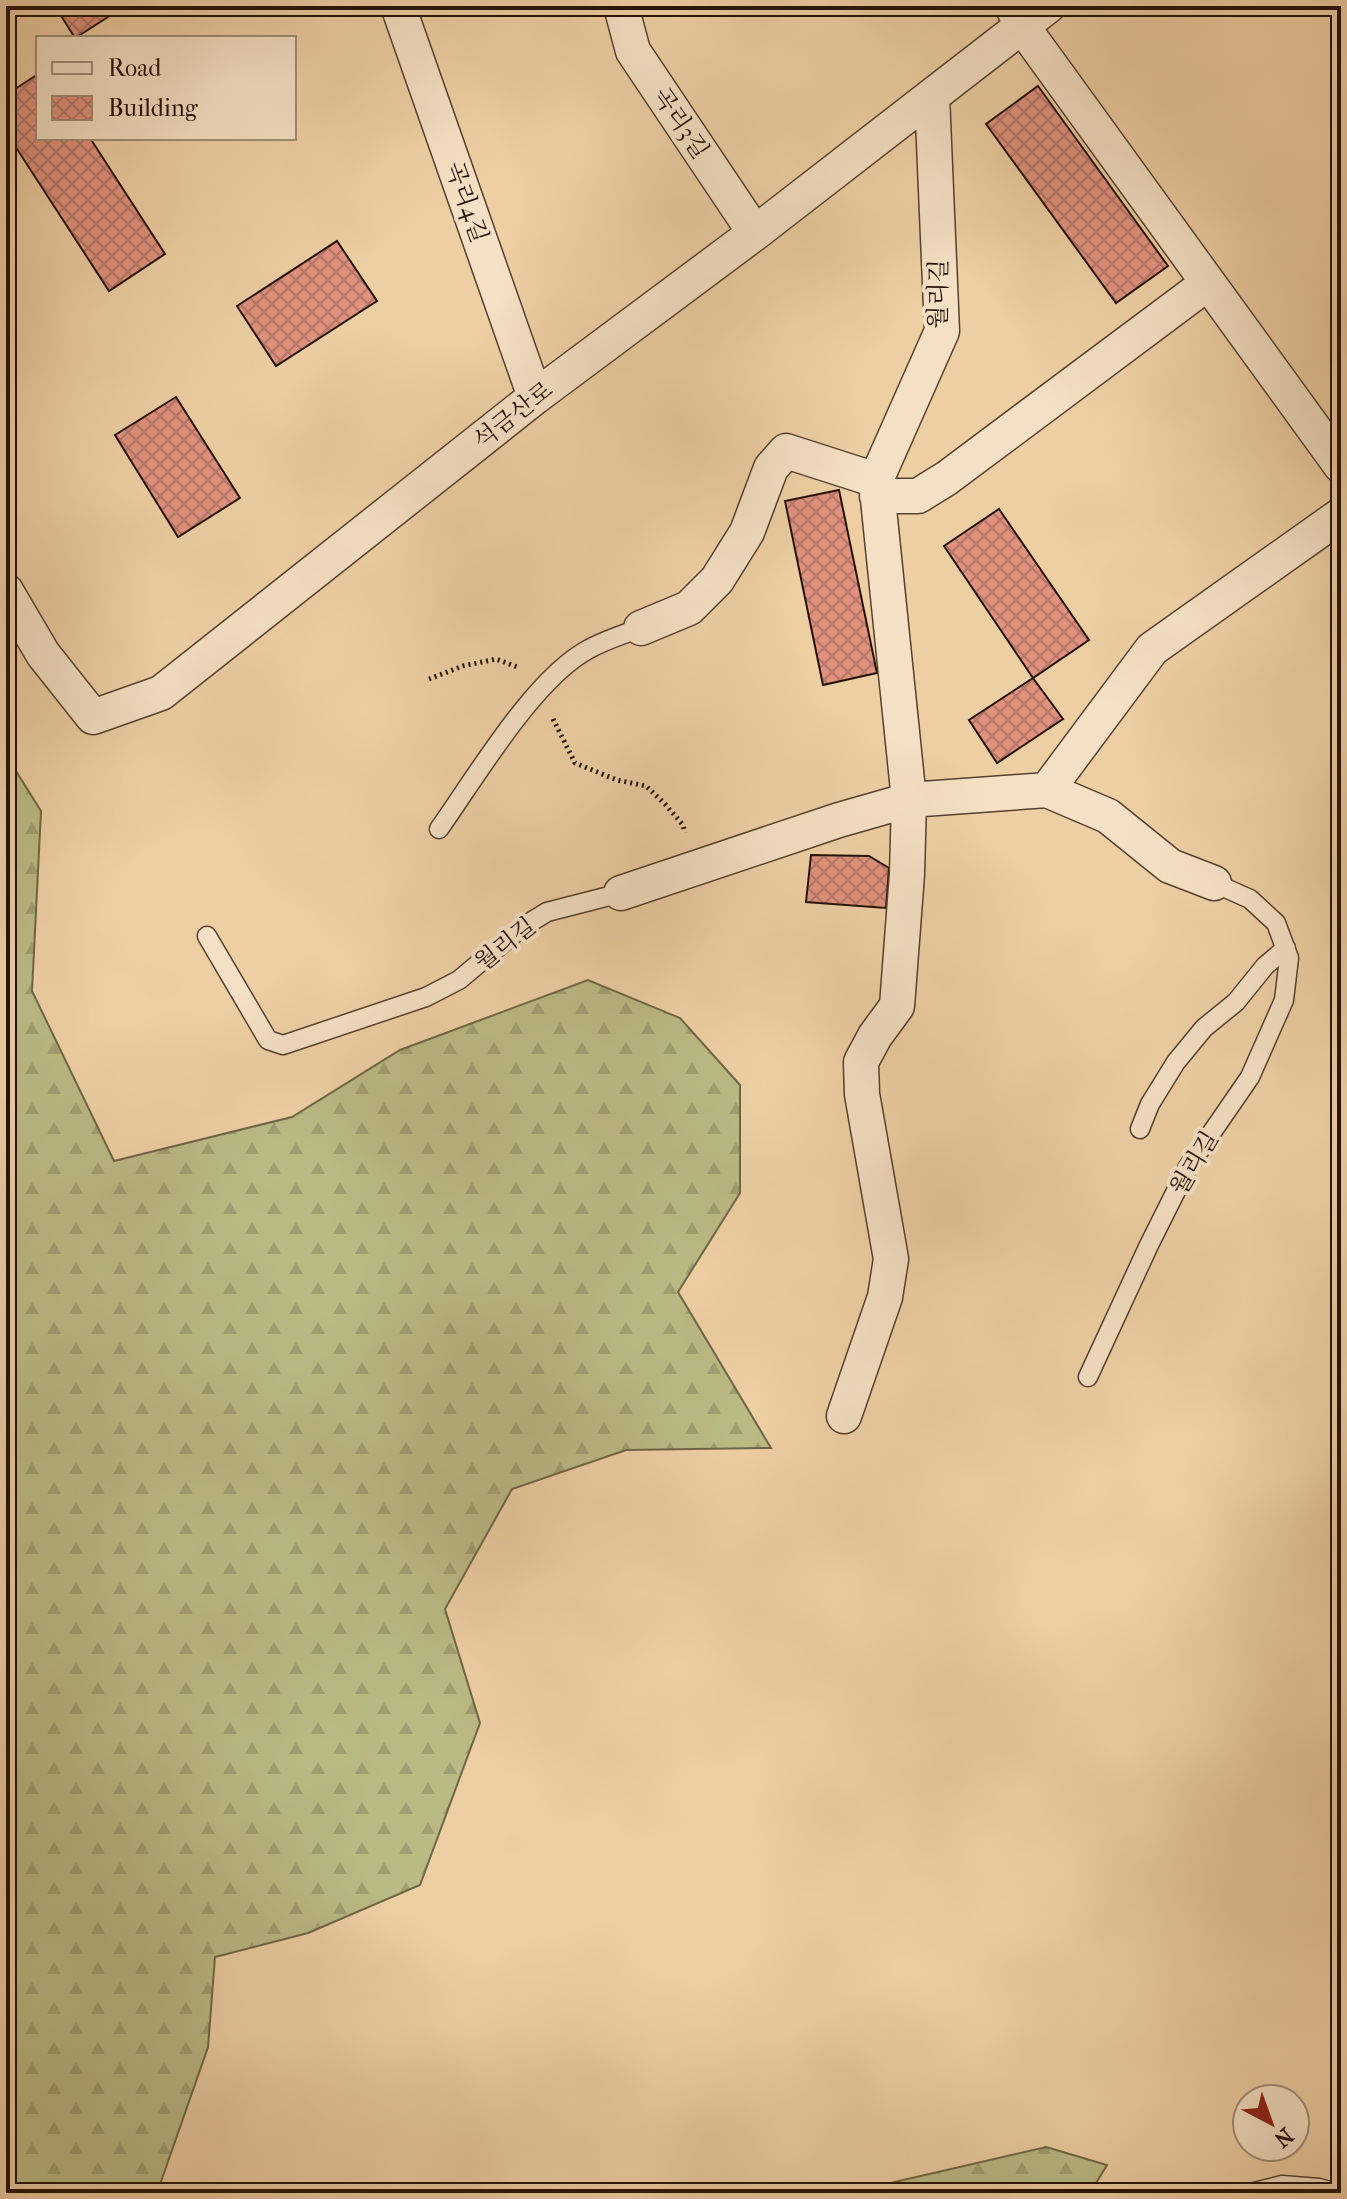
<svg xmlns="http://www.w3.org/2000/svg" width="1347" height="2199" viewBox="0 0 1347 2199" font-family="'IM FELL French Canon','Noto Serif KR',serif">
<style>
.forest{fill:url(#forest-firs);stroke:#6f6646;stroke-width:2}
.building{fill:url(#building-cross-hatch);stroke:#241106;stroke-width:2}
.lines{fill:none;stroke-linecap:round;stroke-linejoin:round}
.lane-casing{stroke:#56402e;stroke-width:21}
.street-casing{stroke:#56402e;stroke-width:37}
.path{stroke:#241106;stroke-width:5;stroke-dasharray:2 4;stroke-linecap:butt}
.lane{stroke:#f4e0c4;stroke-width:18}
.street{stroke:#f4e0c4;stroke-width:34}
.labels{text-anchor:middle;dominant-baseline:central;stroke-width:8;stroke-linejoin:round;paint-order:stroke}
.street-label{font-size:24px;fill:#241106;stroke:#f4e0c4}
</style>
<defs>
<pattern id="forest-firs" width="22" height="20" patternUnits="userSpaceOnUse" patternTransform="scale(2)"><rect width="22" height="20" fill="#baba85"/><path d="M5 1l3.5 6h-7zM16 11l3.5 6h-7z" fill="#a09f71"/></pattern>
<pattern id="building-cross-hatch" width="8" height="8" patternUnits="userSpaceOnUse" patternTransform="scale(2)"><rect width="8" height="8" fill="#e0927f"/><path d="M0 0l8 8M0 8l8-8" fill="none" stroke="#b57666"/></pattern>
</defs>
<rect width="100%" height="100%" fill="#eecfa4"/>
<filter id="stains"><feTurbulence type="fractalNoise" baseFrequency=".0025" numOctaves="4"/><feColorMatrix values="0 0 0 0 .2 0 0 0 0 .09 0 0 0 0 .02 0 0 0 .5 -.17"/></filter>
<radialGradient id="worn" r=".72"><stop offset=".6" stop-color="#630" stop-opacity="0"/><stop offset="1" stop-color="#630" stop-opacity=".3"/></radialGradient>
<path class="forest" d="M6 755 41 811 32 991 114 1161 292 1117 400 1050 588 980 680 1018 740 1085V1193L678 1292 771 1448 626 1450 512 1489 445 1609 480 1723 420 1885 308 1933 215 1957 208 2047 157 2193H6Z
M1046 2147 1107 2165 1090 2193H847Z"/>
<path class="building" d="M55 6H125L75 38Z
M38 74V138H90L165 254 109 291 6 132V95Z
M1038 86 1168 266 1116 303 986 124Z
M337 241 377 301 276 366 237 306Z
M176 397 240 498 178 537 115 435Z
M839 490 877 673 823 685 785 501Z
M999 509 1089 640 1033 678 944 546Z
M1033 678 1063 719 997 763 969 720Z
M811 855 869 856 889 868 886 908 806 902Z"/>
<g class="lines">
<defs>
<path id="lane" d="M439 829C476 777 534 678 589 649 605 640 624 634 641 628
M207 936 268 1040 283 1045 426 997 459 980 521 928 547 912 621 893
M1140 1129 1150 1104 1176 1062 1204 1028 1236 1002 1265 966 1286 948
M1088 1377 1149 1245 1188 1167 1250 1077 1284 1000 1289 958 1276 923 1250 899 1214 883
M1251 2193 1282 2185 1319 2188 1336 2193"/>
<path id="street" d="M398 6 535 397
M621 6 633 51 755 233
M1012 6 1022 26 1341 466
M877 496H918L947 478 1208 283
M6 591 43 654 93 717 161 693 535 397 755 233 1048 6
M641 628 689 608 717 580 747 532 771 468 786 451 876 480
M1047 790 1152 649 1341 515
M621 893 839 820 909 800 1047 790 1108 816 1170 866 1214 883
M844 1416 885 1297 891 1259 862 1094 861 1062 875 1036 897 1006 907 874 909 800 876 480 942 331 932 96"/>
</defs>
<use href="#lane" class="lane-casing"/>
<use href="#street" class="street-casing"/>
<path class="path" d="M429 679 463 666 496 659 520 668
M553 719 575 763 617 780 646 786 665 804 683 825 685 833"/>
<use href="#lane" class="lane"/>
<use href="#street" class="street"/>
</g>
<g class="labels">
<g class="street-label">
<text transform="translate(681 123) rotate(56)">곡리3길</text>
<text transform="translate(467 202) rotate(71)">곡리4길</text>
<text transform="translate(938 294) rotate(-89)">월리길</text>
<text transform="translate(513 415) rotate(-38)">석금산로</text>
<text transform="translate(505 944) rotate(-38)">월리길</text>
<text transform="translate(1194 1163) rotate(-59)">월리길</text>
</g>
</g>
<rect width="1347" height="2199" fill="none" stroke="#eecfa4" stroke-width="32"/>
<rect x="8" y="8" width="1331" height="2183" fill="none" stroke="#241106" stroke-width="4"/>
<rect x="16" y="16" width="1315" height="2167" fill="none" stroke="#241106" stroke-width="2"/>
<rect x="36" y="36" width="260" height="104" fill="#f4e0c4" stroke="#a18d78" stroke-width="2"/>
<rect x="52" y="62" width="40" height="12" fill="#f4e0c4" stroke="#a18d78" stroke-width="2"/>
<text x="108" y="76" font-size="24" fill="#241106">Road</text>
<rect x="52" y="96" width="40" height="24" fill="url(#building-cross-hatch)" stroke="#a18d78" stroke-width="2"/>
<text x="108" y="116" font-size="24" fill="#241106">Building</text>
<g transform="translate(1271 2123) rotate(139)"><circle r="38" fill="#f4e0c4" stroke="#a18d78" stroke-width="2"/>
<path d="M0-6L14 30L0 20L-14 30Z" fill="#8f2418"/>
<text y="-12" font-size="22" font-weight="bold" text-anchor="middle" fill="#241106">N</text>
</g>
<rect width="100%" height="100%" filter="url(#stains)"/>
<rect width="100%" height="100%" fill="url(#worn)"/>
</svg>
